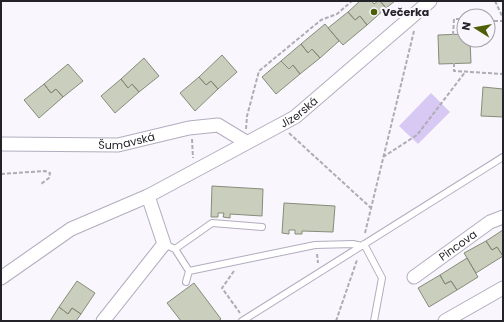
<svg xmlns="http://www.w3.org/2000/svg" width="504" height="322" viewBox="0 0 504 322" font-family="Poppins,sans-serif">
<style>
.green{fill:#d8c8f4}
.building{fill:#c9cfbc;stroke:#868c79}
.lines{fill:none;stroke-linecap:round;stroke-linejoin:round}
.lane-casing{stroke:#b3adbf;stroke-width:8}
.street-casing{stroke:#b3adbf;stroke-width:15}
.path{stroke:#afacb4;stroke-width:2;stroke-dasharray:4 2;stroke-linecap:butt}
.lane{stroke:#fff;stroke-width:6}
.street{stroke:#fff;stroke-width:13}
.poi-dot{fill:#4d5f05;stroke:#f9f6fe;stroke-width:1.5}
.labels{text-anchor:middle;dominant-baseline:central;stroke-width:4;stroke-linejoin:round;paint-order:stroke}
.poi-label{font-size:11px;font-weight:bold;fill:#25232a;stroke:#f9f6fe;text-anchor:start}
.street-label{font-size:11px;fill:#25232a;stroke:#f9f6fe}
</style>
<rect width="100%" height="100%" fill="#f9f6fe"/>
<path class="green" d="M431 93 450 112 418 144 399 126Z"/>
<path class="building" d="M360 1H372L374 4 378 1H380L386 8 367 25 360 16 355 20 348 12Z
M380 1H395L386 8Z
M348 12 355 20 360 16 367 25 343 45 328 28Z
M325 24 339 41 320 58 312 49 308 53 301 44Z
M464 34V40H470L471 63 439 64 438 35Z
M301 44 308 53 312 49 320 58 300 74 293 65 289 69 281 61Z
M222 55 237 72 218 89 211 81 206 85 199 77Z
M144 58 159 76 139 92 132 84 128 88 121 79Z
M281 61 289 69 293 65 300 74 276 94 262 77Z
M68 64 83 81 63 97 56 89 51 93 44 84Z
M199 77 206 85 211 81 218 89 195 111 180 93Z
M121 79 128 88 132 84 139 92 115 113 101 96Z
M44 84 51 93 56 89 63 97 39 118 24 100Z
M483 87 503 89V117L481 116Z
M212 186 263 189 262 216 230 214V218L223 217 224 213H218V217H211Z
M284 203 335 206 333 232 302 231V234H295V230H289V234L282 233Z
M503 230V256L497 247 492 250 486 241Z
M486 241 492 250 497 247 503 256 476 273 464 253Z
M467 258 478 277 457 290 451 281 445 284 440 275Z
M440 275 445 284 451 281 457 290 429 307 418 288Z
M77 281 95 293 81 314 72 308 68 314 59 307Z
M194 283 221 319 218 321H181L167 303Z
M59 307 68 314 72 308 81 314 76 321H50Z"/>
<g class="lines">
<defs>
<path id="lane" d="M164 244 175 249 189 271 186 282
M364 244 382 278 374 321
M175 249 212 223 262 227
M189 271 315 245 353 244 362 246
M242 321 503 157"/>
<g id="street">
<path id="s1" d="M1 144 118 145 189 128 218 125 246 142"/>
<path id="s2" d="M414 277 490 222 503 217"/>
<path id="s3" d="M1 278 71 229 148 196 295 117 430 1"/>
<path d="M103 321 164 244 148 196"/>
<path d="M445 321 503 288"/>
</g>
</defs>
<use href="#lane" class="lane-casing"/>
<use href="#street" class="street-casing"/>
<path class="path" d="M495 1 503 18
M488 21H503
M453 35 454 19H464
M454 63V71L503 74
M246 129 247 116 259 71 321 20 337 14 352 1
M289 133 371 208
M192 139 193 158
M383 157 417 135 466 71
M1 174 45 171 50 173 49 178 41 184
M365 233 414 31
M317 254 318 263
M234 271 222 288 240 313
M336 321 357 260"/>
<use href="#lane" class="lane"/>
<use href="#street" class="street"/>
</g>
<circle class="poi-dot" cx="374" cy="12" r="4"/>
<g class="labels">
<g class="poi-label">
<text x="382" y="12">Večerka</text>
</g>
<g class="street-label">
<text stroke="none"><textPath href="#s3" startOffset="342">Jizerská</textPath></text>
<text stroke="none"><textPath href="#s1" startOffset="126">Šumavská</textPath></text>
<text stroke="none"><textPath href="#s2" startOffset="54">Pincova</textPath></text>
</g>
</g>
<rect width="504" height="322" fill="none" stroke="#25232a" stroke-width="4"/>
<g transform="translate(476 28) rotate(281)"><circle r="19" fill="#f9f6fe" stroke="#a4a2a9"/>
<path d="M0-3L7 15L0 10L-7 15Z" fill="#4d5f05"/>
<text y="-6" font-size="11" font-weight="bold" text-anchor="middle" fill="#25232a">N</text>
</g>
</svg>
